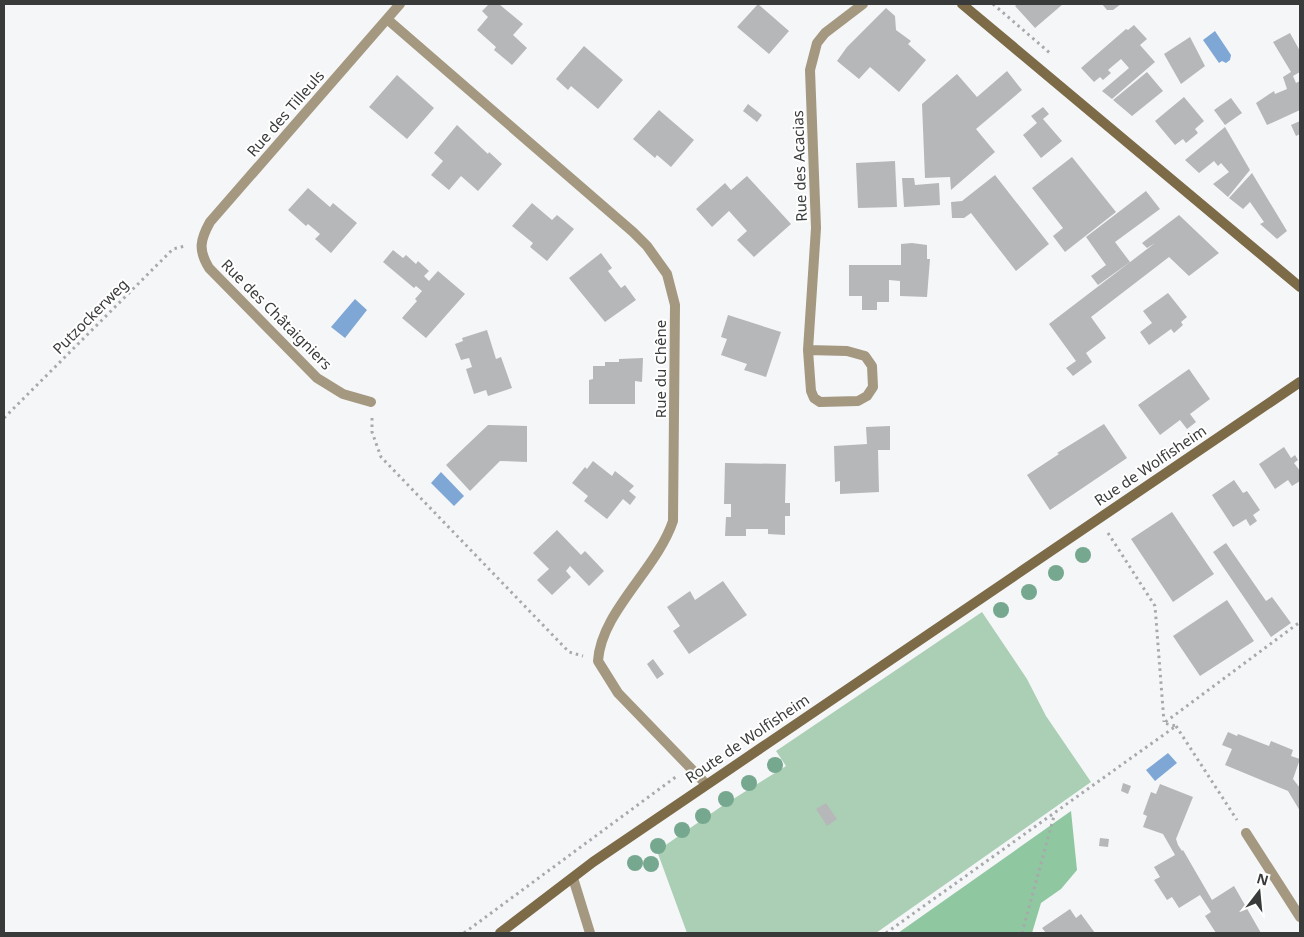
<svg xmlns="http://www.w3.org/2000/svg" width="1304" height="937" viewBox="0 0 1304 937" font-family="'Noto Sans',sans-serif">
<style>
.green{fill:#abcfb5}
.forest{fill:#8fc7a0}
.water{fill:#7fa7d5}
.building{fill:#b6b7b9}
.lines{fill:none;stroke-linecap:round;stroke-linejoin:round}
.path{stroke:#a8a9ab;stroke-width:3;stroke-dasharray:2.5 4;stroke-linecap:butt}
.street{stroke:#a49881;stroke-width:10}
.secondary{stroke:#7d6b48;stroke-width:10}
.tree{fill:#75a88f}
.labels{text-anchor:middle;dominant-baseline:central;stroke-width:4;stroke-linejoin:round;paint-order:stroke}
.street-label{font-size:15px;fill:#393a3a;stroke:#fff}
</style>
<rect width="100%" height="100%" fill="#f5f6f8"/>
<path class="green" d="M982 612 1027 679 1046 716 1091 782 876 933H687L657 851 722 806 786 766 776 751Z"/>
<path class="forest" d="M1071 811 1077 870 1061 889 1041 903 1032 933H898Z"/>
<path class="water" d="M1215 31 1231 55 1230 60 1226 63 1222 61 1219 63 1203 40Z
M355 299 367 310 345 338 331 327Z
M441 472 464 496 454 506 431 483Z
M1168 753 1177 763 1155 781 1146 770Z"/>
<path class="building" d="M489 4H499L523 24 513 35 527 48 512 65 494 50 496 47 477 30 488 17 482 11Z
M758 4 789 31 769 54 737 27Z
M1018 4H1063L1035 28 1015 6Z
M1102 4H1121L1113 10H1107Z
M886 8 895 16 896 30 911 41 908 44 926 60 899 92 870 67 859 79 837 61 847 47Z
M1134 25 1147 39 1140 45 1155 62 1112 99 1102 91 1129 68 1121 59 1108 70 1111 73 1103 80 1100 77 1094 82 1081 68 1126 29 1128 30Z
M1290 33 1300 51V72L1293 76 1296 83 1300 81V110L1267 125 1256 103 1274 91 1275 94 1287 89 1283 77 1291 72 1273 42Z
M1190 37 1205 66 1181 84 1164 54Z
M584 46 623 80 598 109 571 86 568 90 556 79Z
M1007 71 1022 90 976 129 995 152 951 190 950 177 925 178 922 104 957 74 977 97Z
M1147 72 1163 91 1132 116 1113 100Z
M397 75 434 108 407 139 369 107Z
M1184 97 1204 121 1195 129 1198 133 1186 143 1183 139 1175 145 1155 121Z
M1231 98 1242 113 1225 125 1214 110Z
M748 104 762 115 757 122 743 111Z
M1043 107 1049 114 1043 119 1062 141 1041 158 1023 135 1037 123 1031 116Z
M659 110 694 140 671 167 657 155 655 158 633 139Z
M1300 121V134L1296 136 1291 125Z
M457 125 488 154 489 152 502 164 478 191 461 176 449 190 431 175 443 161 434 153Z
M1225 127 1250 170 1228 197 1213 184 1229 172 1221 163 1218 166 1214 161 1199 173 1185 160Z
M1072 157 1116 212 1065 252 1053 236 1063 228 1032 188Z
M895 161 897 207 858 208 856 163Z
M1252 173 1287 231 1277 239 1260 224 1264 222 1250 202 1243 209 1229 198Z
M995 175 1049 244 1016 271 971 213 964 218H952L951 202 962 201Z
M747 176 791 224 754 257 737 240 747 231 729 211 712 227 696 209 725 183 731 190Z
M902 178H914L915 185 939 183 940 205 904 207Z
M308 188 330 207 333 203 357 223 331 253 315 239 320 234 308 224 306 226 288 210Z
M1146 191 1160 209 1115 242 1130 262 1098 285 1091 276 1106 265 1086 237Z
M532 203 552 220 557 215 574 229 547 261 530 247 533 243 512 226Z
M1179 215 1219 253 1189 276 1169 257 1091 317 1106 338 1086 353 1092 362 1073 376 1066 368 1076 361 1049 324 1155 243 1147 248 1142 243Z
M912 243 927 245V259H930L927 297 900 296V281L889 280V302H877V310H862V296H849V265H901V244Z
M393 250 403 258 406 255 416 264 418 261 429 271 424 276 429 281 438 271 465 294 426 338 402 318 417 301 415 299 422 291 416 286 414 288 383 262Z
M601 253 612 268 608 271 621 288 625 285 636 300 605 322 569 278Z
M1168 293 1187 317 1181 322 1183 325 1174 333 1171 329 1149 345 1140 332 1152 323 1143 311Z
M728 315 781 332 766 377 744 370 747 364 721 355 727 339 721 337Z
M487 330 496 359 501 357 512 388 488 396 486 390 474 394 466 369 472 367 469 358 461 360 455 344 463 341 462 338Z
M643 358 642 382 635 381V404H589V380L593 379V366H605V362H619V359Z
M1189 369 1210 399 1190 414 1196 422 1191 426 1187 429 1180 420 1160 435 1138 405Z
M1104 424 1127 458 1050 510 1027 475 1059 454 1057 453Z
M488 425 527 426V462L500 461 470 491 446 465Z
M890 426V450H878L879 492 840 494V481L835 482 834 446 867 444 866 427Z
M1284 447 1291 458 1295 455 1298 460 1294 463 1300 471V481L1292 486 1288 480 1275 489 1259 464Z
M593 461 612 476 615 471 634 486 629 491 636 497 630 505 623 499 607 519 584 501 588 496 572 483 585 467 587 469Z
M725 463 786 464 785 503H790V516H785V535L768 534V529H746V536H725L726 517H731V504H724Z
M1234 480 1243 493 1247 491 1260 510 1253 515 1257 521 1250 526 1246 519 1233 527 1212 495Z
M1172 512 1214 574 1173 602 1131 539Z
M557 530 581 555 585 551 604 571 589 586 570 566 566 571 571 577 552 595 537 580 549 569 533 553Z
M1226 543 1266 601 1272 597 1291 623 1271 637 1213 552Z
M723 581 747 615 689 654 673 631 680 626 667 607 690 591 695 600Z
M1227 600 1254 641 1200 676 1173 636Z
M653 659 664 674 657 679 647 664Z
M1228 732 1237 736 1238 734 1269 746 1271 741 1293 750 1291 756 1300 759 1293 779 1300 788V811L1288 791 1225 765 1232 749 1222 745Z
M1123 783 1131 786 1128 794 1121 791Z
M1160 784 1193 797 1176 839 1178 845 1182 851 1183 850 1212 900 1234 886 1261 933H1216L1205 916 1211 912 1200 895 1179 908 1172 897 1167 900 1154 880 1160 877 1154 867 1175 855 1163 834 1143 827 1147 816 1143 814 1151 792 1156 794Z
M826 803 837 819 827 826 816 809Z
M1100 838 1109 839 1108 847 1099 846Z
M1070 909 1076 918 1081 914 1095 933H1046L1042 928Z"/>
<g class="lines">
<path class="path" d="M993 4 1051 54
M4 418 173 249 185 246
M372 418V432L381 457 569 652 583 656
M1108 533 1155 606 1164 722
M1176 726 1237 820
M464 933 677 776
M886 933 1176 726 1164 723 1300 622
M1022 933 1054 816"/>
<path class="street" d="M387 19 633 232 647 246 667 274 675 305 673 521C657 569 601 612 598 661L618 693 706 784
M808 350 847 351 865 356 872 366 873 387 867 396 858 401 820 402 814 398 811 391 808 350 816 228 810 70 817 43 825 33 863 4
M371 402 343 394 317 378 209 268C198 250 200 240 210 222L400 4
M1246 833 1300 917
M573 878 590 933"/>
<path class="secondary" d="M962 4 1300 287
M500 933 593 862 1300 382"/>
</g>
<g class="tree">
<circle cx="1083" cy="555" r="8"/>
<circle cx="1056" cy="573" r="8"/>
<circle cx="1029" cy="592" r="8"/>
<circle cx="1001" cy="610" r="8"/>
<circle cx="775" cy="765" r="8"/>
<circle cx="749" cy="783" r="8"/>
<circle cx="726" cy="799" r="8"/>
<circle cx="703" cy="816" r="8"/>
<circle cx="682" cy="830" r="8"/>
<circle cx="658" cy="846" r="8"/>
<circle cx="635" cy="863" r="8"/>
<circle cx="651" cy="864" r="8"/>
</g>
<g class="labels">
<g class="street-label">
<text transform="translate(285 113) rotate(-49)">Rue des Tilleuls</text>
<text transform="translate(799 166) rotate(-92)">Rue des Acacias</text>
<text transform="translate(277 314) rotate(45)">Rue des Châtaigniers</text>
<text transform="translate(90 316) rotate(-45)">Putzockerweg</text>
<text transform="translate(660 369) rotate(-90)">Rue du Chêne</text>
<text transform="translate(1150 465) rotate(-34)">Rue de Wolfisheim</text>
<text transform="translate(747 738) rotate(-34)">Route de Wolfisheim</text>
</g>
</g>
<rect width="1304" height="937" fill="none" stroke="#393a3a" stroke-width="10"/>
<g transform="translate(1259 892) rotate(16)" stroke="#ffffff" stroke-width="4" paint-order="stroke">
<path d="M0-4L9 19L0 12L-9 19Z" fill="#393a3a"/>
<text y="-8" font-size="14" font-weight="bold" text-anchor="middle" fill="#393a3a">N</text>
</g>
</svg>
